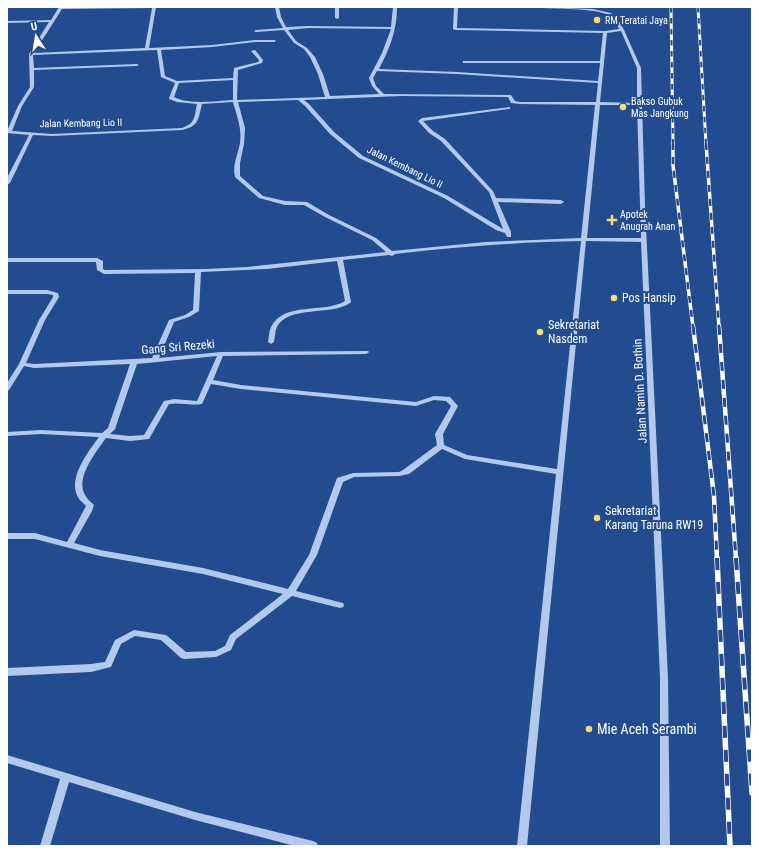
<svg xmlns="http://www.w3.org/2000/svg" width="759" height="853" viewBox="0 0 759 853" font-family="'Roboto Condensed',sans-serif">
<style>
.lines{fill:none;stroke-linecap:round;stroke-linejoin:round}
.minor{fill:#b3c9ec;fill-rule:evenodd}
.rail-far3-casing{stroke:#fff;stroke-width:3}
.rail-far2-casing{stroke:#fff;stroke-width:3.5}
.rail-far1-casing{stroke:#fff;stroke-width:4.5}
.rail-casing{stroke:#fff;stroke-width:5.5}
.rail-far3{stroke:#224b90;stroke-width:2;stroke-dasharray:5.5;stroke-linecap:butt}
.rail-far2{stroke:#224b90;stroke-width:2.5;stroke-dasharray:7;stroke-linecap:butt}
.rail-far1{stroke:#224b90;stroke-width:3;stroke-dasharray:9;stroke-linecap:butt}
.rail{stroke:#224b90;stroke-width:4;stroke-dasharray:12;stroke-linecap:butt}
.poi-dot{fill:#f8db75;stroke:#224b90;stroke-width:1.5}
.labels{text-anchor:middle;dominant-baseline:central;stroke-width:4;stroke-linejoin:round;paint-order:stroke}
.far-poi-label{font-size:10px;fill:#fff;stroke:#224b90;text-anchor:start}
.far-street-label{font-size:10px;fill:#fff;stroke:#224b90}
.poi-label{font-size:12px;fill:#fff;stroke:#224b90;text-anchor:start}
.street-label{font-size:12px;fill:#fff;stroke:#224b90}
.near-poi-label{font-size:14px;fill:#fff;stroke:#224b90;text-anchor:start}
</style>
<rect width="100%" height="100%" fill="#224b90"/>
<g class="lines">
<path class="minor" d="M59 7H156L149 48 212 45 255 40H275L276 41 274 42H255L212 47 161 50 165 76 177 81 233 78 234 68 258 62 259 60 251 51 255 50 263 60 262 63 238 70 237 100 325 97 318 74 310 57 304 49 294 43 284 30 256 32 254 31 256 30 283 28 277 17 275 7H279L281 17 286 27 308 26 391 27 393 7H397C397 30 390 48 379 69L457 72 598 81 600 63H463V61H600L603 33 455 30 453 29 454 7H458L457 28 605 31 619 29C617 24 614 17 608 15 594 8 557 9 540 8L538 7 593 9 611 13 617 18 624 30 641 68 645 206 668 678 670 846H660V678L641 242 586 241 527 846H517L556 474 465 459 442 449 409 474 399 476 354 477 343 482 317 555 296 591 343 603 344 605 343 607 340 608 292 596 236 639 231 650 216 657 184 659 181 658 161 640 135 636 121 644 111 667 91 672 7 676V668L91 664 105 662 115 640 134 630 166 635 186 652 215 651 225 646 230 635 283 594 203 574 100 556 35 539H7V533H35L67 542 86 506C84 504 81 501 79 499 66 480 88 452 99 437L41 434 7 436V432L41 430 102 433 108 428 130 364 34 368 24 366 9 390 7 391V383L19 364 39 320 53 297V295L47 294H7V290H47L58 293 59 297 45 320 26 363 34 364 152 358 169 320 185 315 193 310 195 273 104 274 97 270 96 262H7V258H97L103 261V269L105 270 206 269 247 267 386 252 372 240 325 217 304 205H285L259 198 235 177C232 165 238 155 240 143 242 128 237 117 233 102L202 104C198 120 199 126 182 130L52 136 33 135 10 183 7 185V178L29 135 7 133V131L18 106 30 87 29 54 49 22 7 23V21L51 20ZM152 8 145 48 34 53 62 9ZM308 28 391 29 382 53 369 78 372 86 379 94 330 96 323 74 315 57 307 48 296 41 288 30ZM621 31 637 68V103L600 102 607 33ZM157 50 161 77 175 83 169 98V99L177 102 197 104C194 117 196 123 182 128L52 134 12 131 22 106 34 87V70L137 66 139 65 137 64 34 68 33 55ZM377 71 457 74 598 83 596 102H520L515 101 511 95H509L384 94 376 86 373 78ZM233 80V100C216 101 188 105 174 97L179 83ZM401 96 508 97 511 103 520 104 595 105 581 238 486 242 392 251 376 238 329 215 307 202 285 201 263 196 240 176V163L244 144 245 128 238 102 298 100 305 106 330 134 359 158 444 198 496 230 505 233 507 237H511V232L498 202 561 204 564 202 561 200 496 198 493 191 445 139 433 131 423 121 508 109H510V107L422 118 418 121 429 133 441 141 489 192 503 229 448 196 363 156 334 132 309 104 304 100ZM600 105H637L641 238H587ZM581 241 557 469 467 455 444 445 443 434 458 406 450 397 434 396 416 402 241 385 213 380 223 356 366 354 368 353 369 352 368 351 221 352 159 358 174 322 189 317 199 311 201 272 267 269 337 261 345 301C324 314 284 301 271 327 269 331 269 337 268 342L271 344 274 342C275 337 275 331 277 327 288 305 332 316 350 303L351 302 343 260 389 255 392 256 395 254C457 247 519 242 581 241ZM217 356 197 401 174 399 164 401 144 435 130 436 110 434 115 429 137 364ZM211 384 241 389 416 406 434 400 446 401 451 406 435 434 437 445 403 470 399 472 353 473 337 478 309 555 288 589 203 568 100 550 74 543 92 511 94 505C91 502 87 499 85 495 75 478 96 452 106 438L130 441 149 439 169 404C180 402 191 406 202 404Z
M335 7H339V18L337 19 335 18Z
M7 755 195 812 313 841 317 843 318 846H295L195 820 69 782 50 846H40L60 779 7 763Z"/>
<defs>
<path id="rail-far3" d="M671 7 673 144
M698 7 706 144"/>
<path id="rail-far2" d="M673 143V165L693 327
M706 143 719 327"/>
<path id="rail-far1" d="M693 326 714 496 717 559
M719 326 736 559"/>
<path id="rail" d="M717 558 730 846
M736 558 752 793"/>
</defs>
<use href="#rail-far3" class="rail-far3-casing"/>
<use href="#rail-far2" class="rail-far2-casing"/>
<use href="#rail-far1" class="rail-far1-casing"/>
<use href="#rail" class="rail-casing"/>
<use href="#rail-far3" class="rail-far3"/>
<use href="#rail-far2" class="rail-far2"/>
<use href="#rail-far1" class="rail-far1"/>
<use href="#rail" class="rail"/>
</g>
<g class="poi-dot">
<circle cx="597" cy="20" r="4"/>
<circle cx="623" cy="107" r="4"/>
<path d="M610 214h4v4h4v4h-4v4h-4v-4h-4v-4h4z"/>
<circle cx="614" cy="298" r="4"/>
<circle cx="540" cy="332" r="4"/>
<circle cx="597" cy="518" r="4"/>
<circle cx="589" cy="729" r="4"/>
</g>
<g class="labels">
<g class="far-poi-label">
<text x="605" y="20">RM Teratai Jaya</text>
<text x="631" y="101">Bakso Gubuk<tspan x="631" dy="12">Mas Jangkung</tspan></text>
<text x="620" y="214">Apotek<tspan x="620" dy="12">Anugrah Anan</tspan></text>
</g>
<g class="far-street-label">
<text transform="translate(81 123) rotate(-1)">Jalan Kembang Lio II</text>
<text transform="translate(405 167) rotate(26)">Jalan Kembang Lio II</text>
</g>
<g class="poi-label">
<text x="622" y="298">Pos Hansip</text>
<text x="548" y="325">Sekretariat<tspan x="548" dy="14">Nasdem</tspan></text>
<text x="605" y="511">Sekretariat<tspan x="605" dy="14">Karang Taruna RW19</tspan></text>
</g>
<g class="street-label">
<text transform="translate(178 347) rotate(-5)">Gang Sri Rezeki</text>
<text transform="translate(640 391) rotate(-93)">Jalan Namin D. Bothin</text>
</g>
<g class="near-poi-label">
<text x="597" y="729">Mie Aceh Serambi</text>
</g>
</g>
<rect width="759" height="853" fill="none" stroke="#ffffff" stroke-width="16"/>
<g transform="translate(36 36) rotate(348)" stroke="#224b90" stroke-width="3" paint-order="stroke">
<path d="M0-3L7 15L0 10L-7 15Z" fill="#ffffff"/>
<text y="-6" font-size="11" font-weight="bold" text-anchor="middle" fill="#ffffff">U</text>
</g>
</svg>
